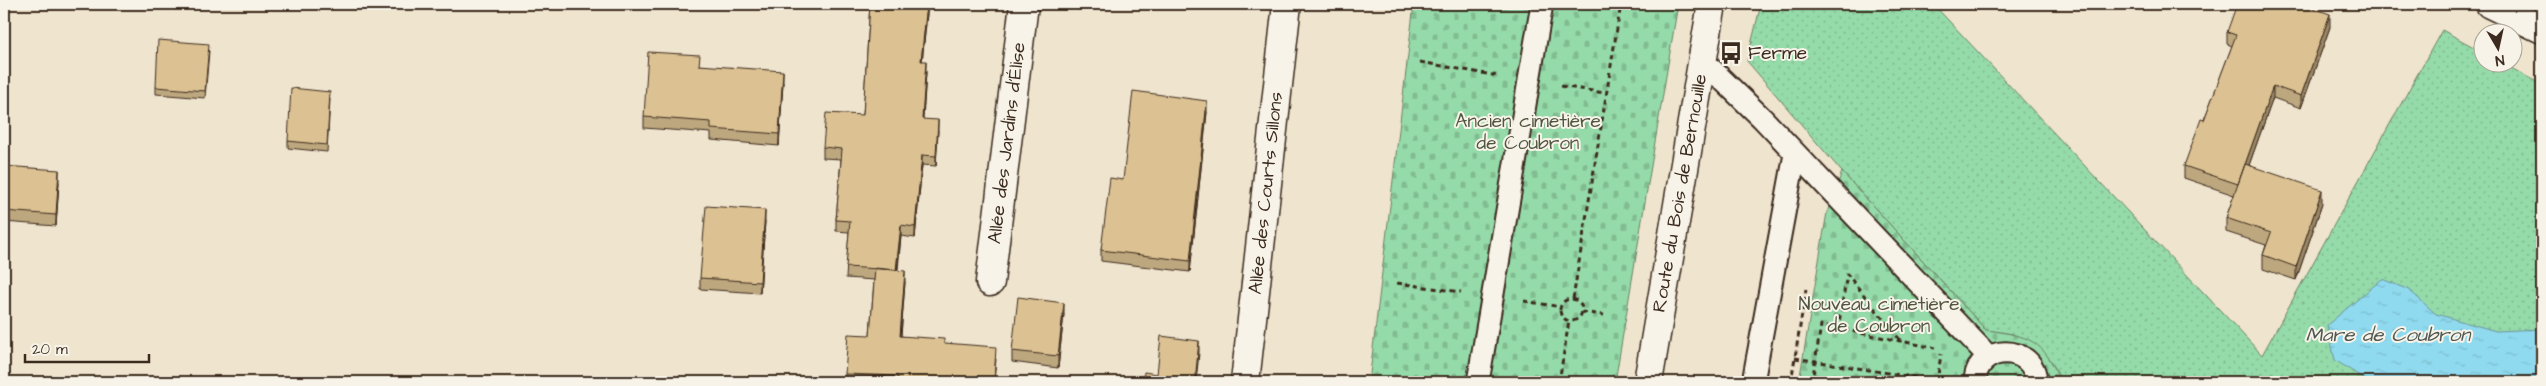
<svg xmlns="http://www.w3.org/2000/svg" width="2546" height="386" viewBox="0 0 2546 386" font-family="'Architects Daughter',sans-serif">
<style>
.grass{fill:url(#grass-dots);stroke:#688264}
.cemetery{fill:url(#cemetery-stones);stroke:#688264}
.water{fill:url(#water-ripples);stroke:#6d949b}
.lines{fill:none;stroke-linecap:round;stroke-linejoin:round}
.service-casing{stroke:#3b2a1e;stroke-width:25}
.minor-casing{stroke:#3b2a1e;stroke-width:31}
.tertiary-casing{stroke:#3b2a1e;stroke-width:31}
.path{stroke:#3b2a1e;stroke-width:3;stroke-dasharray:5 4;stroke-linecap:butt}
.service{stroke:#f7f3e8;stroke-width:21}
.minor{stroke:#f7f3e8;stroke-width:28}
.tertiary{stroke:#f7f3e8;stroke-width:28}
.wall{fill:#bda77e;stroke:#3b2a1e}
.shaded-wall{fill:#9a8866;stroke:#3b2a1e}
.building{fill:#dcc292;stroke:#3b2a1e}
.labels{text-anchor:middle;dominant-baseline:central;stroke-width:4;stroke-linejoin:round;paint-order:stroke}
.poi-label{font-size:19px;fill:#3b2a1e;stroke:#f7f3e8;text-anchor:start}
.park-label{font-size:19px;fill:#525641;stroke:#f7f3e8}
.street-label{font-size:19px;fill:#3b2a1e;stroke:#f7f3e8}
.water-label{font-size:20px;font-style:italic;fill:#505652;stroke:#f7f3e8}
</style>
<defs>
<pattern id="grass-dots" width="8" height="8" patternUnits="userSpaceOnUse" patternTransform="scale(1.25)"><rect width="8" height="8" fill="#95dba9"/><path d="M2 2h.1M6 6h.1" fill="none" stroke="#81bc91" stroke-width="1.8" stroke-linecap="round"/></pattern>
<pattern id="cemetery-stones" width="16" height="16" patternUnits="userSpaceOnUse" patternTransform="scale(1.25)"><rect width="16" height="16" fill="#95dba9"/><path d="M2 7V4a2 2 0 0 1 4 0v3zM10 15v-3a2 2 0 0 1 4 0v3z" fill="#81bc91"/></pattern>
<pattern id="water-ripples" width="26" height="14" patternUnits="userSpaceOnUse" patternTransform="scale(1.25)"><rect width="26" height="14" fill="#8fdaef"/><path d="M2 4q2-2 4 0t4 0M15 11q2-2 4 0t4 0" fill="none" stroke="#7cbbcc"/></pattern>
</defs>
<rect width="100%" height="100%" fill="#efe4ce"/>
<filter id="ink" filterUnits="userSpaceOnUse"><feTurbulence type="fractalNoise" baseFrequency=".02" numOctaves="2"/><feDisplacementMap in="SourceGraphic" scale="10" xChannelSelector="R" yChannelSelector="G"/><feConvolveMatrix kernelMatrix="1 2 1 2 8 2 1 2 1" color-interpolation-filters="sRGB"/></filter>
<g filter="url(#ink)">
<path class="grass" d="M1761 4H1933L2262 355 2442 30 2483 52 2484 62 2502 63 2542 85V382H2061L2052 362 2013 334 1986 330 1842 172 1747 61Z"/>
<path class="cemetery" d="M1414 4H1678L1615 382H1369Z
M1842 172 1986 330C2031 336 2043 340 2061 382H1799L1827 212Z"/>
<path class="water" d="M2382 279 2409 290 2436 314 2496 331 2542 329V382H2369L2335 360 2327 325Z"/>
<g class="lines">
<defs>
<path id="service" d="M1702 60 1762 118 1989 357
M1478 382 1542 4
M1753 382 1795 154
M1975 382C1976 343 2035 343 2036 382"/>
<path id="minor" d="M2490 4 2542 29
M990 282 1024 4
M1245 382 1287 4"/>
<path id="tertiary" d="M1648 382 1712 4"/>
</defs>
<use href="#service" class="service-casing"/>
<use href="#minor" class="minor-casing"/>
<use href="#tertiary" class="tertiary-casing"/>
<path class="path" d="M1420 62 1498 76
M1561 86 1605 93
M1397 283 1461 292
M1573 299 1621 4
M1560 310a11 11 0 1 1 22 0a11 11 0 1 1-22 0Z
M1524 301 1561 307
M1582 312 1604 315
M1838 329 1847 274 1901 341
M1795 358 1944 382
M1559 382 1569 321
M1791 382 1806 289
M1812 382 1821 325 1935 348
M1937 382 1941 354"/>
<use href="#service" class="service"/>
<use href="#minor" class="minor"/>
<use href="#tertiary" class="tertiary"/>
</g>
<path class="wall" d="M870 4H928L922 61 926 72 923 119 938 130 936 166 922 165 915 238 901 236 898 270 905 282 901 336 944 343 996 359 994 382H845V374L870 335 874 280 846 278 849 232 836 231V220L841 159 823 158V147L863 115Z
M2330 27 2301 108 2273 98 2249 165 2322 204 2296 280 2263 269V255L2266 245 2226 232V218L2234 195 2184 178V166L2204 120 2232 46 2227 44V32Z
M209 51 205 98 156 94V87Z
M700 65 783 82 779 146 711 140V133L644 128V117Z
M330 99 327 152 288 148V141Z
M1207 112 1190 272 1101 261V250L1123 180Z
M4 166 59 182 56 226 4 222Z
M765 221 760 293 700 289V278Z
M1064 314 1058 368 1012 362V351Z"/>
<path class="shaded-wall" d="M927 4H928L921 72V61Z
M2330 14V27L2301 108V96Z
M926 61V72L922 130V119Z
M783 71V82L779 146V134Z
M2273 86V98L2238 196V184Z
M1207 101V112L1190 272V261Z
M938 120V130L936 166V156Z
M922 155V165L915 238V227Z
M59 170V182L56 226V215Z
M2322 190V204L2296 280V267Z
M765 210V221L760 293V282Z
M901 225V236L896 281V271Z
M905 271V282L900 347V336Z
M1064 303V314L1058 368V356Z
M1199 341V353L1196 382H1195Z"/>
<path class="building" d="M870 4H927L921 61H926L922 119 938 120 936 156 922 155 915 227 901 225 896 270 846 267 850 221 836 220 842 149 823 147 826 113 863 115Z
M2237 4H2301L2330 14 2301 96 2273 86 2238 184 2184 166 2201 119 2204 120 2236 35 2227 32Z
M158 40 209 44 205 91 156 87Z
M648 52 700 55 699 65 783 71 779 134 711 129V122L644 117Z
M291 88 330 92 327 145 288 141Z
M1133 91 1207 101 1190 261 1101 250 1110 178 1123 180Z
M2245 164 2322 190 2296 267 2263 255 2271 233 2226 218Z
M4 166 59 170 56 215 4 211Z
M706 206 765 210 760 282 700 278Z
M875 268 905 271 900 336 944 339V343L996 347 994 382H897L898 376 845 374 848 334 870 335Z
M1018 297 1064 303 1058 356 1012 351Z
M1161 336 1199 341 1195 382H1143L1144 372 1157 374Z"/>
</g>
<defs>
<symbol id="bus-bare" viewBox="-9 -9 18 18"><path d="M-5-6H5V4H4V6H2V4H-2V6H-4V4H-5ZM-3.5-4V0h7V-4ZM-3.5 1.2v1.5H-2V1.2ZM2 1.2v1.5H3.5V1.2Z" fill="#3b2a1e" stroke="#f7f3e8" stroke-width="2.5" paint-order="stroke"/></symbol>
</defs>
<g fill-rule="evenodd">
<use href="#bus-bare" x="1715" y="37" width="32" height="32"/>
</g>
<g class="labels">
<g class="poi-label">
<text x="1748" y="53">Ferme</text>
</g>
<g class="park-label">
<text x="1528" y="121">Ancien cimetière<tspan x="1528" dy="22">de Coubron</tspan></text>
<text x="1879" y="304">Nouveau cimetière<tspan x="1879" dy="22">de Coubron</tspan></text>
</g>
<g class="street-label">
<text transform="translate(1007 143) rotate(-83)">Allée des Jardins d'Élise</text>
<text transform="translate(1266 193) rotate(-84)">Allée des Courts Sillons</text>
<text transform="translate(1680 193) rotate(-80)">Route du Bois de Bernouille</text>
</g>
<g class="water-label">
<text x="2388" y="335">Mare de Coubron</text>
</g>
</g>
<rect width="2546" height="386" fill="none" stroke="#f7f3e8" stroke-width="20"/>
<rect x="10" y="10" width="2526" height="366" fill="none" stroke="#3b2a1e" stroke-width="2" filter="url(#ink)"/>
<g transform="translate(2498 48) rotate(171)"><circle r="24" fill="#f7f3e8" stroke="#aca397"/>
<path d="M0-4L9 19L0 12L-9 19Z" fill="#3b2a1e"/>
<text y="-8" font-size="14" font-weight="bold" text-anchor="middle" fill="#3b2a1e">N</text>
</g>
<path d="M25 354v8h124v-8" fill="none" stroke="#3b2a1e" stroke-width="2.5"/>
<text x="32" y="354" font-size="15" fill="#3b2a1e" stroke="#f7f3e8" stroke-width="4" paint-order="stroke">20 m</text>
</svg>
